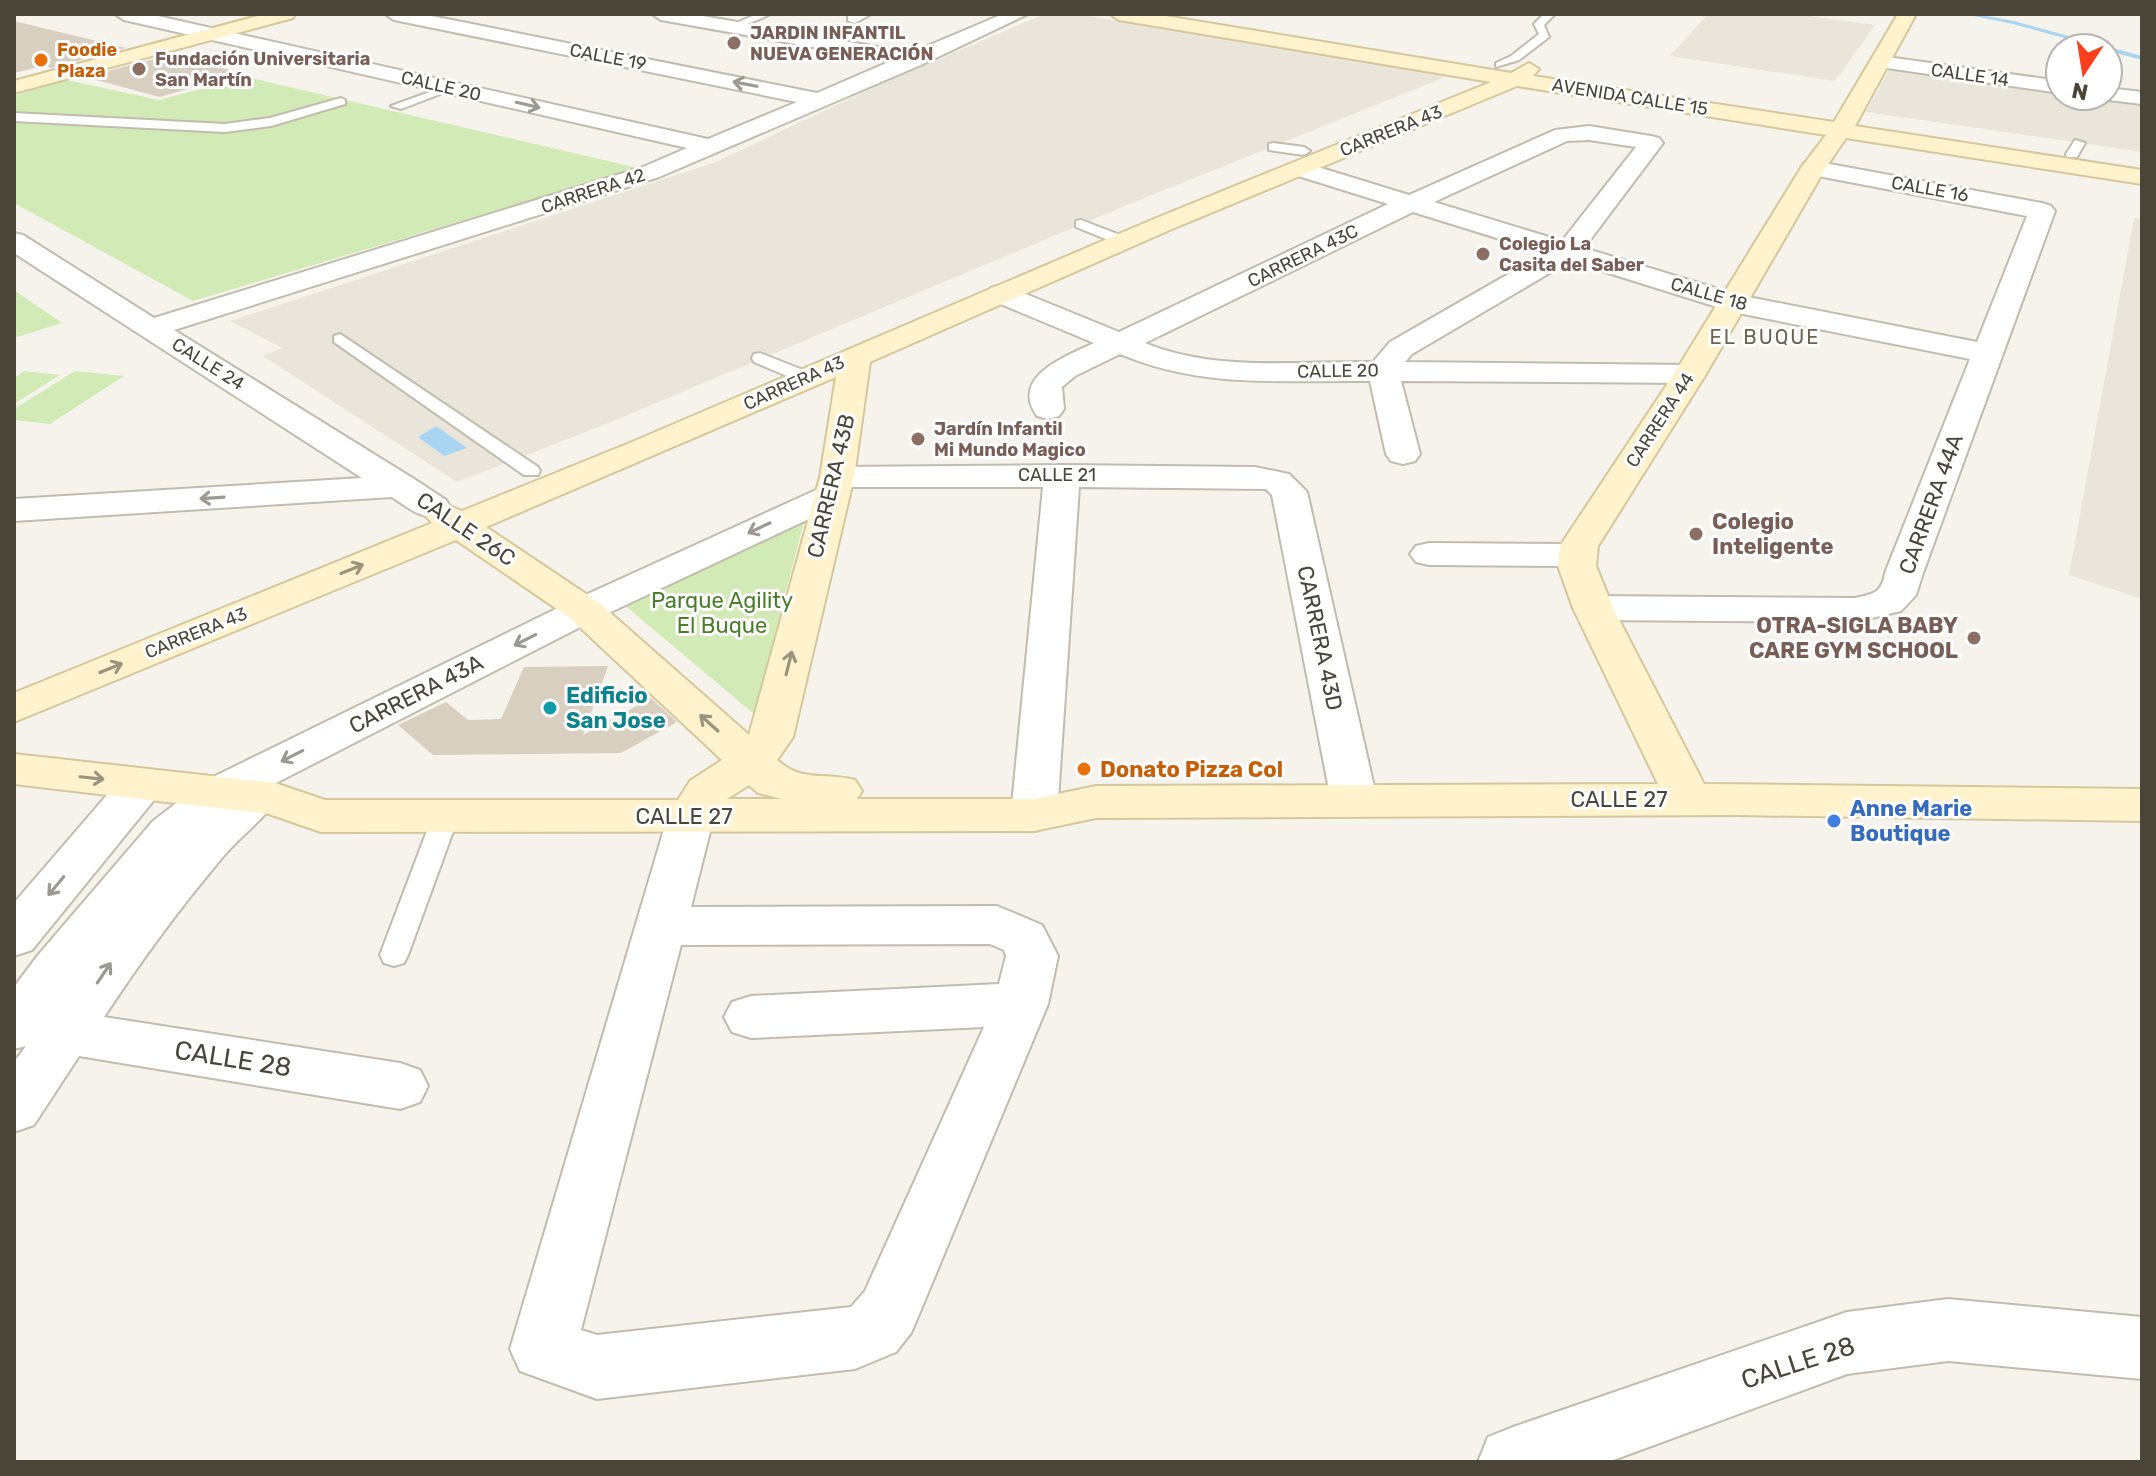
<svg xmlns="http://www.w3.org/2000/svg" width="2156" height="1476" viewBox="0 0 2156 1476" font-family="Rubik,sans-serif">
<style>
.residential{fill:#eae5da}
.green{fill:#d2eab5}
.water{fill:#a9d4f2}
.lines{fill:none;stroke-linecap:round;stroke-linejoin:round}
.stream{fill:#a9d4f2;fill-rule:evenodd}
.building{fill:#d8cfc1}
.lane-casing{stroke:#c2bbae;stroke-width:4}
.street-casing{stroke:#c2bbae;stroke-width:4}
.secondary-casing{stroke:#d6c79b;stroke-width:4}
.lane{fill:#fff;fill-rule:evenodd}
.street{fill:#fff;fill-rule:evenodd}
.secondary{fill:#fff3cd;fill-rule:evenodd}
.oneway{stroke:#9c9892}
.oneway2{stroke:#9c937c}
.education-dot{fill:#8d6e63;stroke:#fff;stroke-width:3}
.food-dot{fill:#e8710a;stroke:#fff;stroke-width:3}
.culture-dot{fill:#0f9aa8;stroke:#fff;stroke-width:3}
.shop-dot{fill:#3f7fe0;stroke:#fff;stroke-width:3}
.labels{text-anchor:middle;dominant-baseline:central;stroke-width:6;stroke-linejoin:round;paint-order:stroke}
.far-education-label{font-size:18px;font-weight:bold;fill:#785e54;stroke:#fff;text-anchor:start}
.far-food-label{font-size:18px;font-weight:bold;fill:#c56008;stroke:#fff;text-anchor:start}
.far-street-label{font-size:18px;fill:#4b4439;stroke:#fff}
.far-neighbourhood-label{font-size:20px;letter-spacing:2px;fill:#6e6250;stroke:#fff}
.street-label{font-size:22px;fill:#4b4439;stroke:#fff}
.education-label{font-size:22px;font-weight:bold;fill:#785e54;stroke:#fff;text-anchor:start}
.park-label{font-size:22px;fill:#4a7f2a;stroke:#fff}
.culture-label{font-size:22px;font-weight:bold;fill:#0d838f;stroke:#fff;text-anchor:start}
.food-label{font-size:22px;font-weight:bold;fill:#c56008;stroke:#fff;text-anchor:start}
.shop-label{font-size:22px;font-weight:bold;fill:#366cbe;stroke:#fff;text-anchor:start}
.near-street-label{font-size:26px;fill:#4b4439;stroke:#fff}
</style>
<rect width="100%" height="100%" fill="#f6f3ec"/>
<path class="residential" d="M1045 14H1076L1448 76 1132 203 606 424 457 482 263 356 282 348 230 321 716 162 887 81Z
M1708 14H1795L1875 25 1835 81 1670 56Z
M1892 65 2060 89V96H2106L2142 101V152L1866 112Z
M2134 218 2142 219V599L2069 575Z"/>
<path class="green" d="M246 77 638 168 193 301 14 203V96L67 80 159 100Z
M14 289V290L62 323 14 338Z
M24 371 60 375 14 404V378Z
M75 371 124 376 50 424 14 420V409Z
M806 514 754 714 616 598Z"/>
<path class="water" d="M436 426 467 448 444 456 418 437Z"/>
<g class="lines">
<path class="stream" d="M1964 14H1975L2014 21 2142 56V60L2108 51V48H2100L2013 24Z"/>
</g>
<path class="building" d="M14 21 126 48 51 68 43 66 14 73Z
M169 55 242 73 160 97 85 77Z
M608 666 583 735 651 698 677 722 621 753 433 755 398 725 446 702 468 720 501 719 524 667Z"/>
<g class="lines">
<defs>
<path id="lane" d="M757 14H771L736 29 727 27Z
M1544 14H1555L1544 25 1549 37 1519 60 1496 67V63L1511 56 1539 34 1534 24Z
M446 86 456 88 401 109 391 106Z
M341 98 345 100V104L271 126 225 132 14 121V113L225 124 270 118Z
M2075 140 2085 143 2077 157H2067L2066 154Z
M1273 143 1304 147 1310 151 1304 155 1269 150V144Z
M1081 220 1128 238 1130 241 1123 245 1118 244 1076 227V221Z
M340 334 538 467 540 471 538 475H524L334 342V336Z
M760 353 813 374 816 378 813 382H801L754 362 752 358 754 354Z
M446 806 455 809 459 815 408 955 404 963 394 966 384 963 380 955 433 815 437 809Z"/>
<path id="street" d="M115 14H149L708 139 797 102 394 20 385 14H422L817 93 891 61 661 20 652 14H692L911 53 1003 14H1028L923 64 659 177 174 330 414 479 446 500 451 508 446 516C423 521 410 509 392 497L14 521V499L362 478 14 253V233L23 235 154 318 643 167 687 148 124 20Z
M848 14H871L855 23 848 21Z
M1880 56 2060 81V93L1873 66 1870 62Z
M2108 88 2142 92V104L2100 99 2099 96H2108Z
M1589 126 1651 136 1659 138 1663 143 1584 248 1738 295 1977 342 2027 216 1813 175 1805 173 1801 168 1805 163 1813 161 2042 203 2051 206 2055 211 1923 573 1916 595 1901 611 1855 622 1593 620 1579 616 1573 608 1579 600 1593 596 1855 598C1873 594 1882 593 1885 573L1970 359 1733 312 1570 261 1412 354 1405 362 1690 365 1701 367 1706 374 1701 381 1690 383 1401 381 1420 454 1415 461 1403 464 1391 461 1386 454 1370 381C1283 380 1202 389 1120 354L1075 376 1062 387 1064 409 1059 416 1048 419 1037 416C1009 376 1067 356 1094 343L991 300 987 294 991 288 1001 285 1011 288 1119 332 1388 204 1292 174 1288 169 1292 164H1308L1409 195 1555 130ZM1589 140 1636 147 1562 241 1434 202 1567 141ZM1413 212 1545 253 1390 342 1373 362C1298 361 1216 372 1145 343Z
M1062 465 1255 467 1289 474 1307 492 1377 800 1370 811 1354 816 1338 811 1331 800 1272 495 1266 489 1079 487 1057 815 1051 826 1034 831 1017 826 1011 815 1043 487H842L848 495 843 503 598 618 272 785 279 796C264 820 239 837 221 859 179 909 140 962 104 1017L400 1063 420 1070 428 1086 420 1102 400 1109 79 1056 34 1125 14 1132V1062L26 1046 14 1049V987L39 954 153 821 205 781 570 602 827 485 820 477 825 470 837 467Z
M1429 543 1576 544 1589 547 1595 555 1589 563 1576 566 1429 565 1416 562 1410 554 1416 546Z
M142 769 158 773 165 784 158 795 32 950 14 956V903L126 773Z
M691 800 708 805 714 816 691 907 997 906 1042 925 1058 956 1048 1004 920 1312 911 1333 896 1352 855 1369 597 1399 520 1371 510 1349 668 816 674 805ZM990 944 1004 950 1006 956 999 984 751 996 732 1002 724 1017 732 1032 751 1038 984 1027 865 1291 851 1307 597 1335 581 1330 681 945Z
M1948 1299 2142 1317V1379L1948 1361 1847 1374 1608 1462H1478L1488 1437 1513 1427 1847 1312Z"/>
<path id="secondary" d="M265 14H295L293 18 14 93V81Z
M1110 14H1153L1511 73 1529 63 1539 69 1533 76 1834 122 1898 14H1916L1855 126 2142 170V184L1846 138 1825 169 1706 374 1598 546 1596 566 1613 608 1704 784 2142 789V821L1737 815 1096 818 1034 831 321 832 269 814 14 784V754L275 783 325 800H678L690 781 722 760 570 618 456 540 14 722V693L432 523 424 514 429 506 442 503 462 511 632 442 1154 219 1491 82 1119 20ZM1517 86 1826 135 1801 168 1674 374 1560 546 1558 566 1573 608 1658 784 1096 786 1034 799H857L862 791 855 780C825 772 803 783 777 760L793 737 854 477 870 362 1172 229ZM836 377 820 477 749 735 598 602 486 527ZM749 785 758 793 782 799H727Z"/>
</defs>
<use href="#lane" class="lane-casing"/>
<use href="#street" class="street-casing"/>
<use href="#secondary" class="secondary-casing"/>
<use href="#lane" class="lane"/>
<use href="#street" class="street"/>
<use href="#secondary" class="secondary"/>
</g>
<defs><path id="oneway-shaft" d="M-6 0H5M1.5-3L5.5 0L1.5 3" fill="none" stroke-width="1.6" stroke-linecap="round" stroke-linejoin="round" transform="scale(2)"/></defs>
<g class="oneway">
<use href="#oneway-shaft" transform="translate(745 84) rotate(-169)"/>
<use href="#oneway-shaft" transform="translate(528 105) rotate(13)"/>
<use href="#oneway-shaft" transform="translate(212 498) rotate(176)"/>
<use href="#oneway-shaft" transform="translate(759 528) rotate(155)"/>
<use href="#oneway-shaft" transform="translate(525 640) rotate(153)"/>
<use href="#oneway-shaft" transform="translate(292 756) rotate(153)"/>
<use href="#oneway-shaft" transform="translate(56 886) rotate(130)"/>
<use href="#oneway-shaft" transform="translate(104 973) rotate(-56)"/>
</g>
<g class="oneway2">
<use href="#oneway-shaft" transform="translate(352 569) rotate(-22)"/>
<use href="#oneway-shaft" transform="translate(789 663) rotate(-76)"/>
<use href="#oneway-shaft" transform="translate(111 668) rotate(-22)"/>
<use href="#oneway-shaft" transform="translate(709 723) rotate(-138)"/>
<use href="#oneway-shaft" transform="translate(92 778) rotate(6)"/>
</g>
<g class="education-dot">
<circle cx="734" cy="43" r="8"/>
<circle cx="139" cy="69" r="8"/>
<circle cx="1483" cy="254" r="8"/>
<circle cx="918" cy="439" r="8"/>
<circle cx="1696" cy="534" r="8"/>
<circle cx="1974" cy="638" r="8"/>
</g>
<g class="food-dot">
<circle cx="41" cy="60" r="8"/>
<circle cx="1084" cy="769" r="8"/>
</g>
<circle class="culture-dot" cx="550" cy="708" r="8"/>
<circle class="shop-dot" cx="1834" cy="821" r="8"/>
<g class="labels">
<g class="far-education-label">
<text x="750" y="33">JARDIN INFANTIL<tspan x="750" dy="21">NUEVA GENERACIÓN</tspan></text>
<text x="155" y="59">Fundación Universitaria<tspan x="155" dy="21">San Martín</tspan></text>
<text x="1499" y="244">Colegio La<tspan x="1499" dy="21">Casita del Saber</tspan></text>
<text x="934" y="429">Jardín Infantil<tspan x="934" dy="21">Mi Mundo Magico</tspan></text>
</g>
<g class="far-food-label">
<text x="57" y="50">Foodie<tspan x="57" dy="21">Plaza</tspan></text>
</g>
<g class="far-street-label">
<text transform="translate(608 57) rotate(11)">CALLE 19</text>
<text transform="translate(1970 75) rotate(8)">CALLE 14</text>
<text transform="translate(441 86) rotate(13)">CALLE 20</text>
<text transform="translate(1630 97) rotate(9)">AVENIDA CALLE 15</text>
<text transform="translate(1391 131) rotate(-22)">CARRERA 43</text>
<text transform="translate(1930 189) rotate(10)">CALLE 16</text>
<text transform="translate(593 191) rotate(-18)">CARRERA 42</text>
<text transform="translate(1303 256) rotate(-26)">CARRERA 43C</text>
<text transform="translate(1709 294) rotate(16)">CALLE 18</text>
<text transform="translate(208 364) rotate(32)">CALLE 24</text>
<text transform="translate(1338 371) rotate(-1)">CALLE 20</text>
<text transform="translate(794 383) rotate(-24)">CARRERA 43</text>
<text transform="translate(1660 420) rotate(-57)">CARRERA 44</text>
<text x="1057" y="475">CALLE 21</text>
<text transform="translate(196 633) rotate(-22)">CARRERA 43</text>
</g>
<g class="far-neighbourhood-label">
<text x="1765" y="337">EL BUQUE</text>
</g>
<g class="street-label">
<text transform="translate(831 486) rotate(-77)">CARRERA 43B</text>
<text transform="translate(1931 504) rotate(-70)">CARRERA 44A</text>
<text transform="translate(466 529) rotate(34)">CALLE 26C</text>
<text transform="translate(1320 638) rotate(78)">CARRERA 43D</text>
<text transform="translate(416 694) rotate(-27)">CARRERA 43A</text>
<text x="1619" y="799">CALLE 27</text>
<text x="684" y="816">CALLE 27</text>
</g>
<g class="education-label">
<text x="1712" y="521">Colegio<tspan x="1712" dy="25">Inteligente</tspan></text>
<text x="1958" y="625" text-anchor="end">OTRA-SIGLA BABY<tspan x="1958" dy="25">CARE GYM SCHOOL</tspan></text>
</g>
<g class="park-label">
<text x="722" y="600">Parque Agility<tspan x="722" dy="25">El Buque</tspan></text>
</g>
<g class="culture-label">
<text x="566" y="695">Edificio<tspan x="566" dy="25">San Jose</tspan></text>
</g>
<g class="food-label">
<text x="1100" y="769">Donato Pizza Col</text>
</g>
<g class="shop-label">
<text x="1850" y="808">Anne Marie<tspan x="1850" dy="25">Boutique</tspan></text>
</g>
<g class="near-street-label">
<text transform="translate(233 1059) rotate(9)">CALLE 28</text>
<text transform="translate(1798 1363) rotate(-18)">CALLE 28</text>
</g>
</g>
<rect width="2156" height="1476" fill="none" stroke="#4b4439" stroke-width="32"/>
<g transform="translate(2084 72) rotate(192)"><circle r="38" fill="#ffffff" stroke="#b7b4b0" stroke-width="2"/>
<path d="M0-6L14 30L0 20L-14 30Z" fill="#fc3f1d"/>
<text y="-12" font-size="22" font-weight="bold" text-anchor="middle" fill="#4b4439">N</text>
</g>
</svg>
